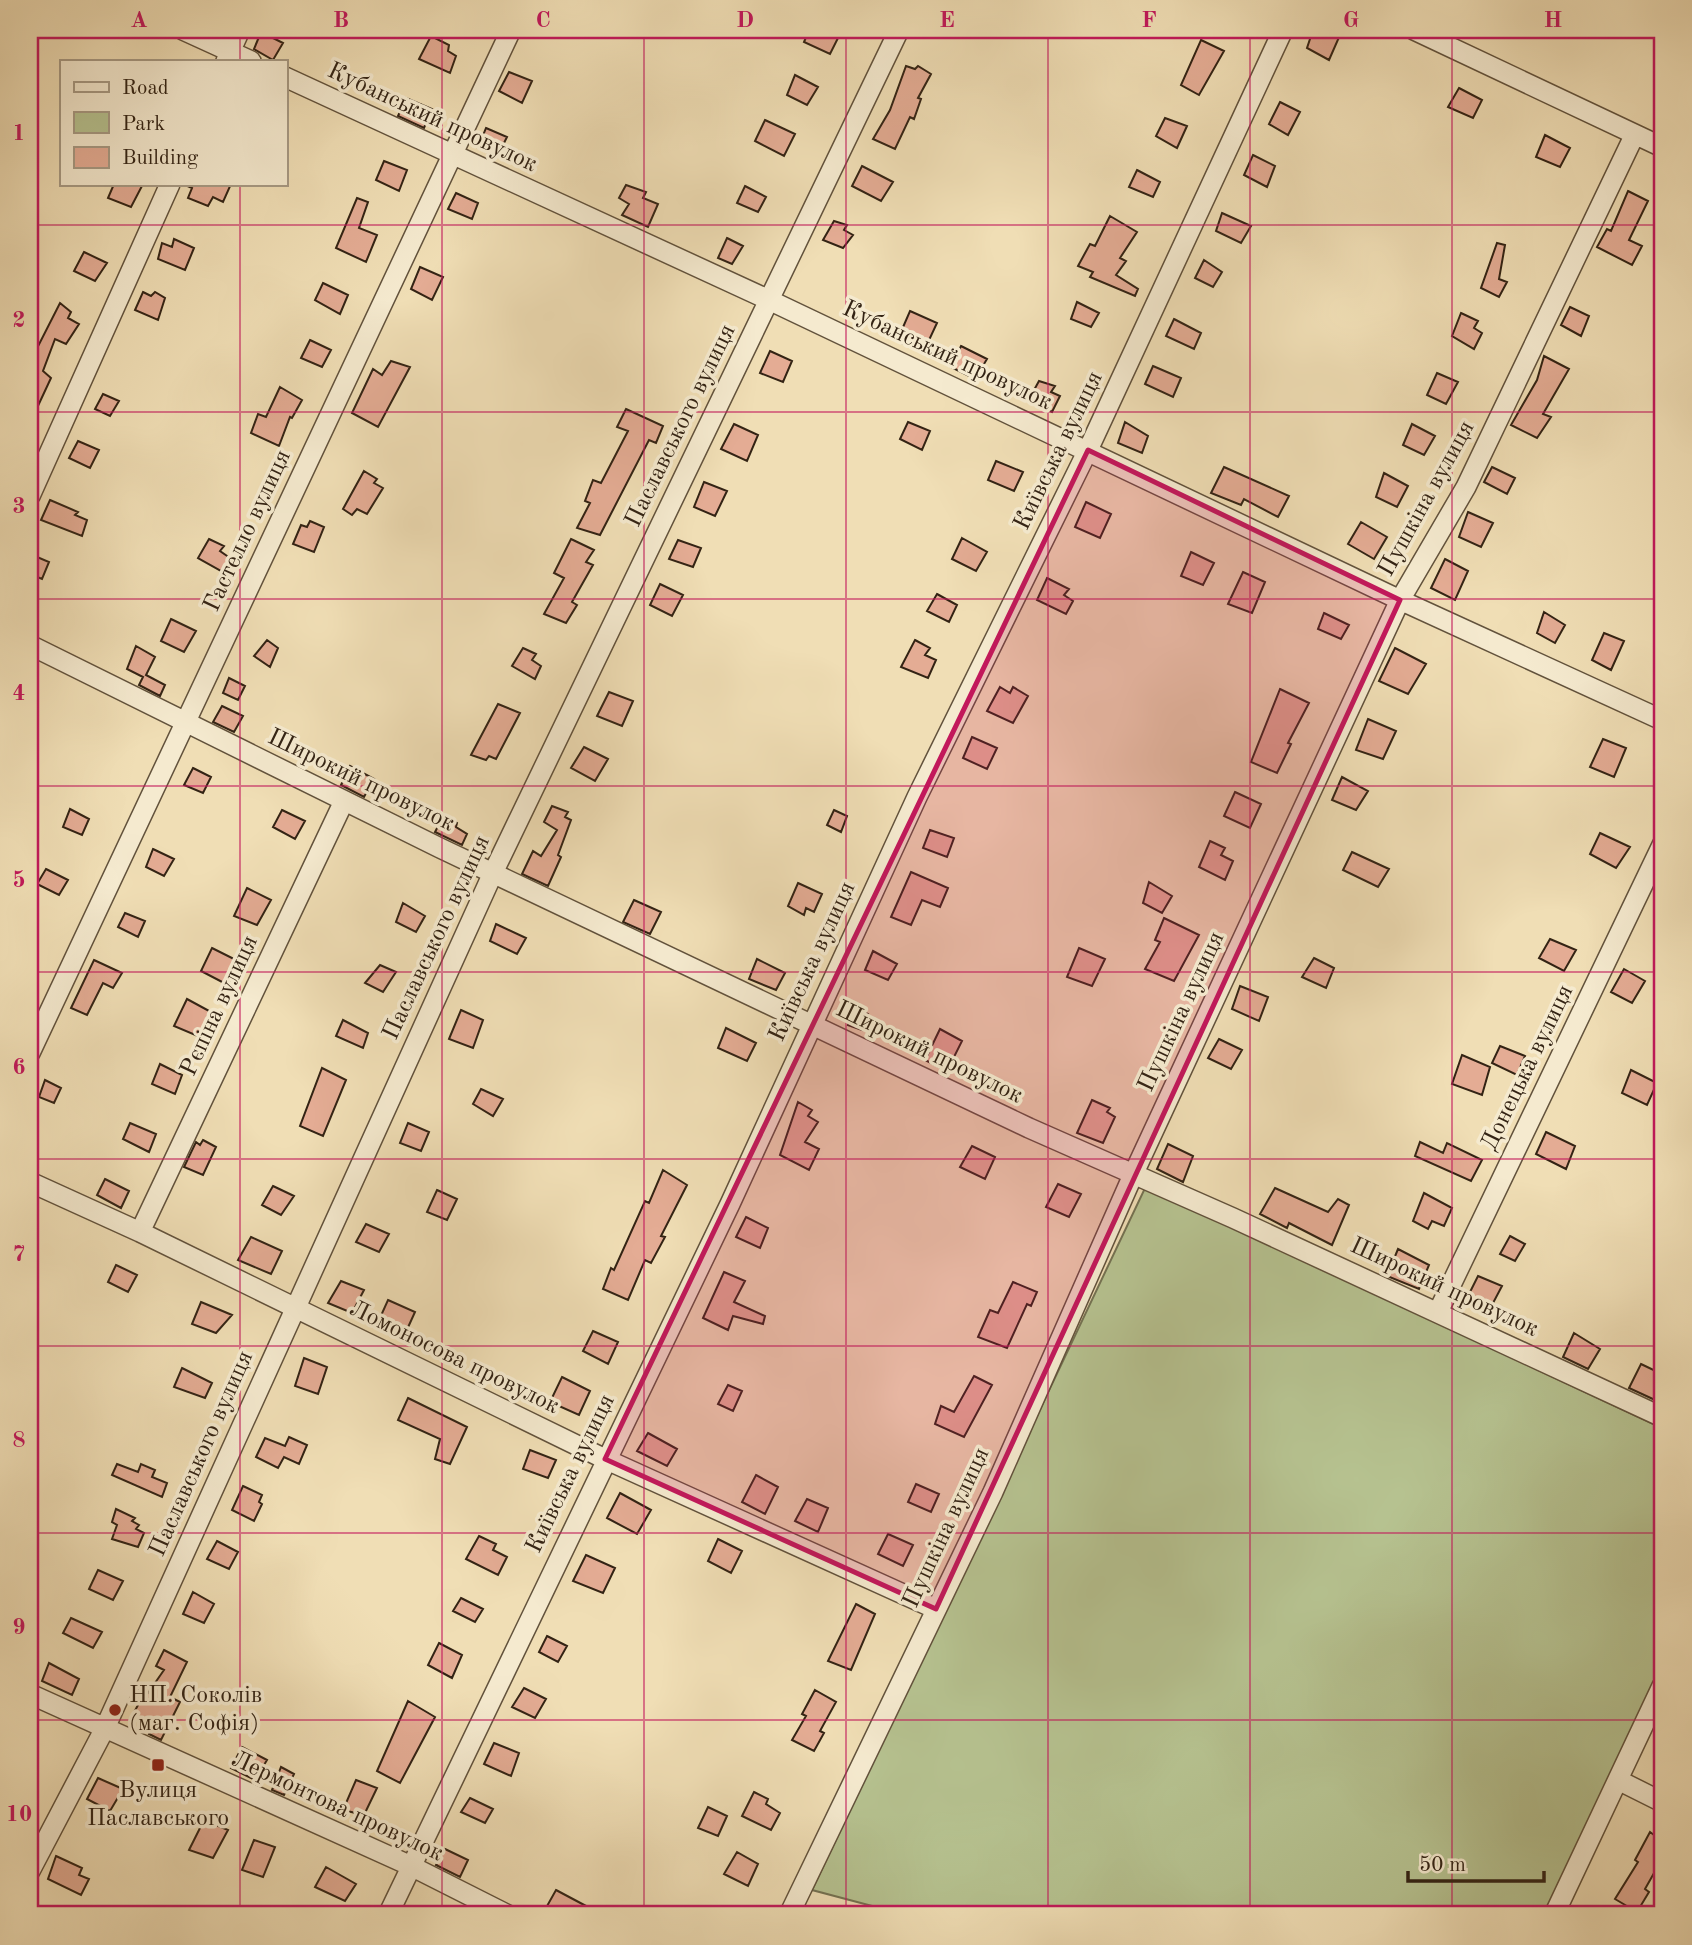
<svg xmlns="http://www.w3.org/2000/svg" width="1692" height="1945" viewBox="0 0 1692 1945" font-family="'Old Standard TT',serif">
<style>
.green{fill:#b6c290;stroke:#747252;stroke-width:2}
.building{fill:#e4ac94;stroke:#332314;stroke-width:2}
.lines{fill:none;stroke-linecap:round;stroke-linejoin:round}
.minor-casing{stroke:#62523c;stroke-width:22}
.minor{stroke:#f5eacf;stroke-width:19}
.marked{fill:#c2185b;fill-opacity:0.2;stroke:#c2185b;stroke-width:5;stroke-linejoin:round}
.grid{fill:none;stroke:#c2185b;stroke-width:2;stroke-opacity:0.55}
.poi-dot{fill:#8f2418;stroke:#f5eacf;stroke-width:2.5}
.labels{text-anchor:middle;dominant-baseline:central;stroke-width:7;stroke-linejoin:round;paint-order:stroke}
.street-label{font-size:24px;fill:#332314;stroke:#f5eacf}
.poi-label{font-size:24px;fill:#332314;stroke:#f5eacf;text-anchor:start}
.neatline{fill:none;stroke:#c2185b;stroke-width:2.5}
.grid-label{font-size:23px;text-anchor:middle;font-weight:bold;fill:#c2185b}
</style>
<rect width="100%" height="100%" fill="#f0deb5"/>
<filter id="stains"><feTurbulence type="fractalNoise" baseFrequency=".00286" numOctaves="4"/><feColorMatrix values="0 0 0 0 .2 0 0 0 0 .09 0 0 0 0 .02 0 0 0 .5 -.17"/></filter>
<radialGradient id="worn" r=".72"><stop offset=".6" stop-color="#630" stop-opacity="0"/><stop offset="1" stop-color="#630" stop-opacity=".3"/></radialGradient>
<path class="green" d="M1146 1186 1662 1428V1669L1549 1915H906L812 1890Z"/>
<path class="building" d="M809 30H842L830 54 804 42Z
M1313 30H1330L1340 35 1329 60 1307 48Z
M261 32 283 43 273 60 254 49Z
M431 36 449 45 448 51 456 56 450 73 419 59Z
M1201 40 1224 51 1199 95 1181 85Z
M906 66 915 69 918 66 931 74 918 98 921 99 914 119 910 117 895 149 873 139 890 110Z
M509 72 532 81 522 103 499 91Z
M795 75 818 87 807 105 787 95Z
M1459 88 1482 100 1473 118 1448 107Z
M406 98 432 109 424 128 398 116Z
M1280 102 1300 112 1288 135 1269 124Z
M1165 118 1187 126 1177 148 1156 136Z
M765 120 795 134 784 156 755 141Z
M486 128 507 137 497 157 478 148Z
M1545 135 1570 148 1560 167 1536 157Z
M1253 155 1275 166 1267 187 1244 175Z
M384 161 407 170 399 191 376 180Z
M862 166 893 182 881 201 852 186Z
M1137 170 1160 182 1153 197 1129 187Z
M114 184H143L131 207 108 198Z
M183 184H231L223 202 213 197 208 206 188 198 192 188Z
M626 185 646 192 643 198 658 204 648 227 622 215 629 204 619 198Z
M745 186 766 197 758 212 737 203Z
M1628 191 1648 201 1629 240 1642 246 1632 265 1597 247 1607 229 1611 231Z
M456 193 478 203 472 219 448 209Z
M357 198 368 202 359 228 377 235 366 262 336 248Z
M1222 213 1251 226 1241 243 1216 231Z
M1110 216 1137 232 1120 258 1126 261 1116 275 1138 289 1135 296 1090 277 1093 272 1078 266 1090 244 1095 246Z
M834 221 847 225 844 230 853 235 843 248 823 240Z
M727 238 743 246 732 264 718 258Z
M174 239 194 248 185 270 158 259 162 243 172 247Z
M1497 243 1505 245 1499 279 1507 282 1499 297 1481 288Z
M84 252 107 263 95 281 74 271Z
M1204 260 1222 272 1213 287 1195 278Z
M420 267 443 277 432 300 411 289Z
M323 283 348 295 340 314 315 300Z
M143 292 151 296 155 292 165 298 158 320 135 310Z
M1077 302 1099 313 1091 327 1071 319Z
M60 303 71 312 68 318 79 324 66 344 55 339 43 371 51 378 30 423V362Z
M1570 307 1589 316 1581 336 1561 325Z
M910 311 937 323 923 353 897 341Z
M1461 313 1478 321 1474 328 1482 333 1474 349 1452 336Z
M1174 319 1201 333 1194 349 1166 336Z
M310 340 331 350 322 367 301 358Z
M961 346 987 359 975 379 951 367Z
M770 351 792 361 783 382 760 373Z
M1544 356 1569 369 1543 414 1551 417 1537 438 1511 425 1537 380Z
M391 361 410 367 378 427 352 413 373 369 382 375Z
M1153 366 1181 378 1173 397 1145 384Z
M1437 373 1458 382 1446 404 1427 395Z
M1039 381 1055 386 1051 392 1060 396 1052 412 1028 401Z
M280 387 302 400 292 418 290 417 279 446 251 433 258 414 266 417Z
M103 394 119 401 110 416 95 409Z
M626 409 663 426 656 443 649 440 600 535 577 528 590 503 585 501 593 480 601 483 628 431 617 427Z
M908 422 930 431 922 450 900 439Z
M1125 422 1148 436 1142 453 1118 443Z
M734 424 758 435 747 461 721 449Z
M1412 424 1435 436 1424 455 1403 445Z
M78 441 99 450 90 468 69 458Z
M996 461 1023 472 1014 491 988 480Z
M1224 467 1289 496 1278 517 1244 499 1241 505 1211 493Z
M1492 467 1515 478 1507 494 1484 482Z
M364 471 377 479 374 483 383 488 367 514 357 509 352 515 343 509Z
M1384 473 1408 486 1397 507 1376 497Z
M704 482 727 491 715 516 694 507Z
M50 500 78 512 75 515 87 520 82 536 41 520Z
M1086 502 1111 514 1100 538 1075 527Z
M1468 512 1493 523 1481 547 1459 537Z
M310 521 324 527 314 552 293 544 301 525 307 527Z
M1361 522 1387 537 1374 559 1348 544Z
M962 538 987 552 976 571 952 559Z
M209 539 224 546 220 551 230 558 223 572 198 558Z
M571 539 594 550 586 562 593 565 572 602 577 605 566 623 544 614 564 578 554 573Z
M678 540 701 548 693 567 669 559Z
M1191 552 1214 563 1203 585 1181 576Z
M30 554 49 562 42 579 30 574Z
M1445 559 1468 571 1455 600 1431 588Z
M1243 572 1265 582 1252 613 1228 604Z
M1047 578 1069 589 1064 595 1073 601 1066 614 1037 600Z
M660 584 683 595 672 616 650 605Z
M937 594 957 605 949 622 927 611Z
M1544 612 1565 625 1555 643 1537 633Z
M1324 613 1349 625 1341 639 1318 629Z
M171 619 196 631 184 652 161 641Z
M1604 633 1624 641 1611 670 1592 660Z
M267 640 278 648 270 667 254 656Z
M915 640 930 648 925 655 936 660 928 678 901 667Z
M136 646 155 657 146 675 165 685 160 696 139 685 143 677 127 669Z
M523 648 536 654 532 660 541 666 535 679 512 666Z
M1395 648 1426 664 1408 694 1379 681Z
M229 678 245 686 238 700 223 693Z
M1000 687 1010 693 1013 687 1028 696 1013 723 987 711Z
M1280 689 1309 703 1288 743 1291 744 1277 773 1251 762Z
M609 692 633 701 622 726 597 716Z
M498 704 520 713 496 759 489 756 486 760 471 755Z
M222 706 243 716 234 732 213 722Z
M1368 719 1396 731 1383 759 1356 750Z
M972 737 997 748 987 769 963 758Z
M1603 739 1626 748 1614 777 1590 767Z
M584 747 608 759 595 781 571 768Z
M350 766 374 779 364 797 341 785Z
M193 768 211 777 203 793 184 785Z
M1342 777 1368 791 1356 810 1332 800Z
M1235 792 1261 804 1250 828 1224 816Z
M552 806 568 812 565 817 571 820 558 855 561 857 548 886 522 874 533 851 541 856 557 830 544 822Z
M70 809 89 819 82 835 63 827Z
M282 810 305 821 295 839 273 827Z
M834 810 847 816 841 832 827 825Z
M444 815 457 823 456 827 467 834 462 845 435 832Z
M930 830 954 838 947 857 923 848Z
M1600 833 1630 847 1616 868 1590 854Z
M1210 841 1225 848 1221 855 1233 861 1225 880 1199 867Z
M153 849 174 859 164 876 146 867Z
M1352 852 1389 869 1378 887 1343 870Z
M46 869 68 880 59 895 37 884Z
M911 872 948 888 940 907 922 900 911 925 891 917Z
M1149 882 1172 896 1162 913 1143 903Z
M798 883 822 894 814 912 806 908 804 915 788 906Z
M247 888 271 900 257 925 234 916Z
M634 900 661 912 650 934 623 922Z
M403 903 425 916 416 932 396 922Z
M125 913 145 921 138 937 118 927Z
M1164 918 1199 935 1174 981 1145 969 1160 942 1155 940Z
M496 924 526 938 517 954 490 941Z
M1550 939 1576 950 1564 971 1539 958Z
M212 948 238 961 228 985 201 971Z
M1079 948 1105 959 1092 986 1067 977Z
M873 951 897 964 888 980 865 970Z
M1314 958 1334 968 1326 988 1302 977Z
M757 959 785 973 776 990 749 979Z
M94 960 122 973 113 988 103 983 87 1015 71 1008Z
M380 965 396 972 383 992 365 983Z
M1624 969 1645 981 1632 1003 1611 992Z
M1240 986 1268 997 1259 1021 1232 1009Z
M187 999 211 1012 200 1037 174 1026Z
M853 1007 868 1014 862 1030 848 1025Z
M461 1010 483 1020 473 1048 449 1039Z
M343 1020 368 1033 363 1048 336 1036Z
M726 1028 756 1043 747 1061 718 1048Z
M940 1029 962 1041 947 1071 925 1060Z
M1219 1039 1242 1050 1231 1069 1208 1058Z
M1500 1046 1525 1056 1517 1075 1492 1063Z
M1462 1055 1490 1067 1482 1095 1452 1084Z
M160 1064 182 1075 175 1094 152 1084Z
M322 1068 346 1080 323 1136 300 1126Z
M1631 1070 1657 1083 1647 1105 1622 1093Z
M45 1080 61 1088 54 1103 39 1097Z
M481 1089 503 1099 493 1116 473 1104Z
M1092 1100 1110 1108 1107 1112 1115 1117 1103 1143 1077 1133Z
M798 1102 812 1110 808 1116 818 1122 805 1142 819 1149 809 1170 780 1155Z
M130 1123 156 1134 149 1152 123 1139Z
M408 1123 429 1132 421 1151 400 1143Z
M1546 1132 1575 1146 1566 1169 1536 1154Z
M203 1140 216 1147 203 1175 184 1167 196 1142 200 1145Z
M1420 1142 1443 1153 1447 1143 1482 1160 1471 1181 1415 1156Z
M1168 1144 1193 1156 1183 1182 1157 1169Z
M972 1146 995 1157 985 1179 960 1167Z
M663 1170 687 1185 661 1236 665 1237 651 1263 645 1260 628 1300 603 1289 611 1268 614 1270 645 1201 649 1203Z
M105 1179 129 1191 121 1208 97 1195Z
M1058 1184 1081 1194 1069 1217 1046 1207Z
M273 1186 294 1196 281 1215 262 1205Z
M1275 1188 1328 1212 1338 1199 1349 1205 1332 1245 1289 1223 1287 1228 1260 1214Z
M437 1190 457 1199 447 1220 427 1212Z
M1424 1193 1452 1208 1444 1226 1432 1221 1428 1229 1413 1221Z
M746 1217 768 1228 760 1248 736 1237Z
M366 1224 389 1234 379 1252 356 1242Z
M1510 1236 1525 1244 1515 1261 1500 1254Z
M251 1237 282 1251 271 1274 238 1260Z
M1398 1249 1429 1265 1419 1289 1387 1276Z
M116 1265 137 1275 128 1292 108 1282Z
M724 1272 745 1281 734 1302 765 1316 763 1324 733 1316 728 1330 703 1318Z
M1478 1276 1502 1286 1492 1305 1469 1294Z
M341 1281 364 1290 352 1313 328 1303Z
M1013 1282 1037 1292 1031 1306 1027 1304 1007 1348 978 1337 990 1310 998 1313Z
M388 1300 415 1312 405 1334 379 1320Z
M201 1302 232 1315 216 1333 192 1324Z
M593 1331 618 1342 608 1364 583 1351Z
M1574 1333 1600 1349 1588 1369 1563 1357Z
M304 1358 327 1367 318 1394 295 1386Z
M1641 1364 1662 1374 1655 1400 1629 1388Z
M182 1368 212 1383 205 1398 174 1387Z
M974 1376 992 1385 964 1437 935 1424 941 1406 954 1412Z
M562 1377 590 1391 579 1415 550 1402Z
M728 1385 742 1391 733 1411 718 1404Z
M408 1398 467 1427 450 1464 435 1459 440 1439 398 1420Z
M648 1433 677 1449 667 1466 637 1451Z
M289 1437 307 1445 299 1464 284 1457 278 1468 256 1457 265 1438 285 1446Z
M530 1450 556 1460 548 1478 523 1469Z
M117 1464 138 1472 141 1464 155 1470 152 1477 167 1483 162 1497 112 1475Z
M756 1475 778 1487 765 1514 742 1502Z
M916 1484 939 1494 931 1512 908 1502Z
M243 1486 262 1495 259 1502 262 1504 254 1521 232 1510Z
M620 1493 651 1510 637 1534 607 1518Z
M807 1499 828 1508 818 1532 795 1521Z
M116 1509 135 1518 132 1521 139 1525 136 1529 144 1533 138 1547 112 1539 117 1525 112 1522Z
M888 1534 913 1545 903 1566 878 1554Z
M479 1536 496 1544 493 1550 507 1557 498 1575 466 1559Z
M718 1539 742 1551 731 1573 708 1561Z
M217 1541 238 1552 229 1569 207 1559Z
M586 1555 615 1568 603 1593 573 1581Z
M98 1570 123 1581 113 1600 89 1589Z
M193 1592 214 1604 204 1623 183 1614Z
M461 1598 483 1609 475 1622 453 1611Z
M856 1604 875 1614 851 1670 828 1661Z
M71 1618 102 1632 93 1648 63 1633Z
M547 1636 567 1646 558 1662 539 1652Z
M439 1643 462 1655 452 1678 428 1665Z
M164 1650 187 1662 170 1697 180 1702 161 1740 149 1734 153 1727 132 1716 138 1705 135 1703 139 1689 148 1693 164 1670 156 1666Z
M49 1663 79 1679 72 1695 42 1681Z
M524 1688 546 1699 535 1718 512 1707Z
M815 1690 836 1702 820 1731 824 1733 814 1751 792 1740 806 1716 802 1714Z
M408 1701 435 1717 400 1783 377 1771Z
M494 1743 519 1753 511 1776 484 1764Z
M242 1747 267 1760 255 1780 231 1768Z
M281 1767 294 1774 284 1795 272 1790Z
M98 1778 123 1789 110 1811 87 1799Z
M356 1780 377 1788 364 1815 343 1810Z
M754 1792 768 1799 766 1804 780 1813 771 1830 742 1816Z
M470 1798 493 1809 485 1823 461 1812Z
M708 1807 727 1816 718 1836 698 1828Z
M204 1820 228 1830 213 1858 189 1850Z
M1650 1832 1662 1841V1859L1645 1889 1649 1892 1637 1912 1615 1899 1638 1862 1635 1860Z
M254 1840 275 1847 263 1877 242 1870Z
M445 1849 468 1860 460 1877 436 1865Z
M737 1852 758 1864 748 1886 724 1874Z
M56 1856 82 1868 79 1875 89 1879 81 1895 48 1879Z
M326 1867 356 1884 345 1901 315 1887Z
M556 1890 603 1915H542Z"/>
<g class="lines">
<defs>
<path id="minor" d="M183 30 251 61
M1414 30 1662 147
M226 61 240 30
M285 77 769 300 1400 600 1662 720
M30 496 170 184
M30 645 440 848 1029 1128 1233 1218 1662 1417
M30 1053 511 30
M30 1182 140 1232 605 1459 936 1609
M140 1232 344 801
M1438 1312 1662 845
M30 1694 411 1866 508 1915
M1618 1780 1662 1802
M30 1871 105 1728 493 873 899 30
M388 1915 730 1204 917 797 1088 450 1283 30
M789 1915 993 1492 1133 1175 1400 600 1466 487 1634 136
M1554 1915 1662 1686"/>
</defs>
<use href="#minor" class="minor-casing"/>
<use href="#minor" class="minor"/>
</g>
<path class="marked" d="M1088 450 1400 600 936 1609 605 1459Z"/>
<path class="grid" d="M240 30V61M442 30V1915M644 30V1915M846 30V1915M1048 30V1915M1250 30V1915M1452 30V1915M240 184V1915M30 225H1662M30 412H1662M30 599H1662M30 786H1662M30 972H1662M30 1159H1662M30 1346H1662M30 1533H1662M30 1720H1662"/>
<g class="poi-dot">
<circle cx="115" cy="1710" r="7"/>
<rect x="151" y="1758" width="14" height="14" rx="3.5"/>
</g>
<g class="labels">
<g class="street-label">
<text transform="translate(432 118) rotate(25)">Кубанський провулок</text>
<text transform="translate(947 356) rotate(25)">Кубанський провулок</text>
<text transform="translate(681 426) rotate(-64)">Паславського вулиця</text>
<text transform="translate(1059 451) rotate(-64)">Київська вулиця</text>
<text transform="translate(1427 499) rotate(-61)">Пушкіна вулиця</text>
<text transform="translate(248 531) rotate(-65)">Гастелло вулиця</text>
<text transform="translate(361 781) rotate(26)">Широкий провулок</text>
<text transform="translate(437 938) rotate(-65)">Паславського вулиця</text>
<text transform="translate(813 962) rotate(-65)">Київська вулиця</text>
<text transform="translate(220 1006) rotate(-65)">Рєпіна вулиця</text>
<text transform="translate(1182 1012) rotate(-65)">Пушкіна вулиця</text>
<text transform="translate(929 1053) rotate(26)">Широкий провулок</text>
<text transform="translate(1528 1068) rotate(-64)">Донецька вулиця</text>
<text transform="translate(1444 1288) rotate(25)">Широкий провулок</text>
<text transform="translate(454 1358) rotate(26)">Ломоносова провулок</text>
<text transform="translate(202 1454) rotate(-66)">Паславського вулиця</text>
<text transform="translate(571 1474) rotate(-64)">Київська вулиця</text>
<text transform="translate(947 1528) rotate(-65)">Пушкіна вулиця</text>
<text transform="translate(337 1807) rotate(25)">Лермонтова провулок</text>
</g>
<g class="poi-label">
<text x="129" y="1696">НП. Соколів<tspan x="129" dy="28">(маг. Софія)</tspan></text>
<text x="158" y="1791" text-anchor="middle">Вулиця<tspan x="158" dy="28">Паславського</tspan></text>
</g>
</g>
<rect width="1692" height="1945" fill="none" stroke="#f0deb5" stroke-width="77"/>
<rect x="60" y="60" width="228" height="126" fill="#f5eacf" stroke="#a79a84" stroke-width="2"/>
<rect x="74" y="82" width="35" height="10" fill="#f5eacf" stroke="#a79a84" stroke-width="2"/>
<text x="122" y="94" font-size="21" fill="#332314">Road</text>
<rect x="74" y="112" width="35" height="21" fill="#b6c290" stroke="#a79a84" stroke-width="2"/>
<text x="122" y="130" font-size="21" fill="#332314">Park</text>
<rect x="74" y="147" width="35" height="21" fill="#e4ac94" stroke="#a79a84" stroke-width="2"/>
<text x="122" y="164" font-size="21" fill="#332314">Building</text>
<path d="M1408 1871v10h136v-10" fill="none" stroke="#332314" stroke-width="3.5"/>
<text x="1419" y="1871" font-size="21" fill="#332314" stroke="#f5eacf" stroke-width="5" paint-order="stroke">50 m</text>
<rect x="38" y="38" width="1616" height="1868" class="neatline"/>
<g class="grid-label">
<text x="139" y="27">A</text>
<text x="341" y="27">B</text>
<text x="543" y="27">C</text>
<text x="745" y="27">D</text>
<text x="947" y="27">E</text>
<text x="1149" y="27">F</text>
<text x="1351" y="27">G</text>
<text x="1553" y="27">H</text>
<text x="19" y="140">1</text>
<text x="19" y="327">2</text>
<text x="19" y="513">3</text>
<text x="19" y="700">4</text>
<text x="19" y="887">5</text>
<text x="19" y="1074">6</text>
<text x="19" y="1261">7</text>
<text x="19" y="1447">8</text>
<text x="19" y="1634">9</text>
<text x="19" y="1821">10</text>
</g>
<rect width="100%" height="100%" filter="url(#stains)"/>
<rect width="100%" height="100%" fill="url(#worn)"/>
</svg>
